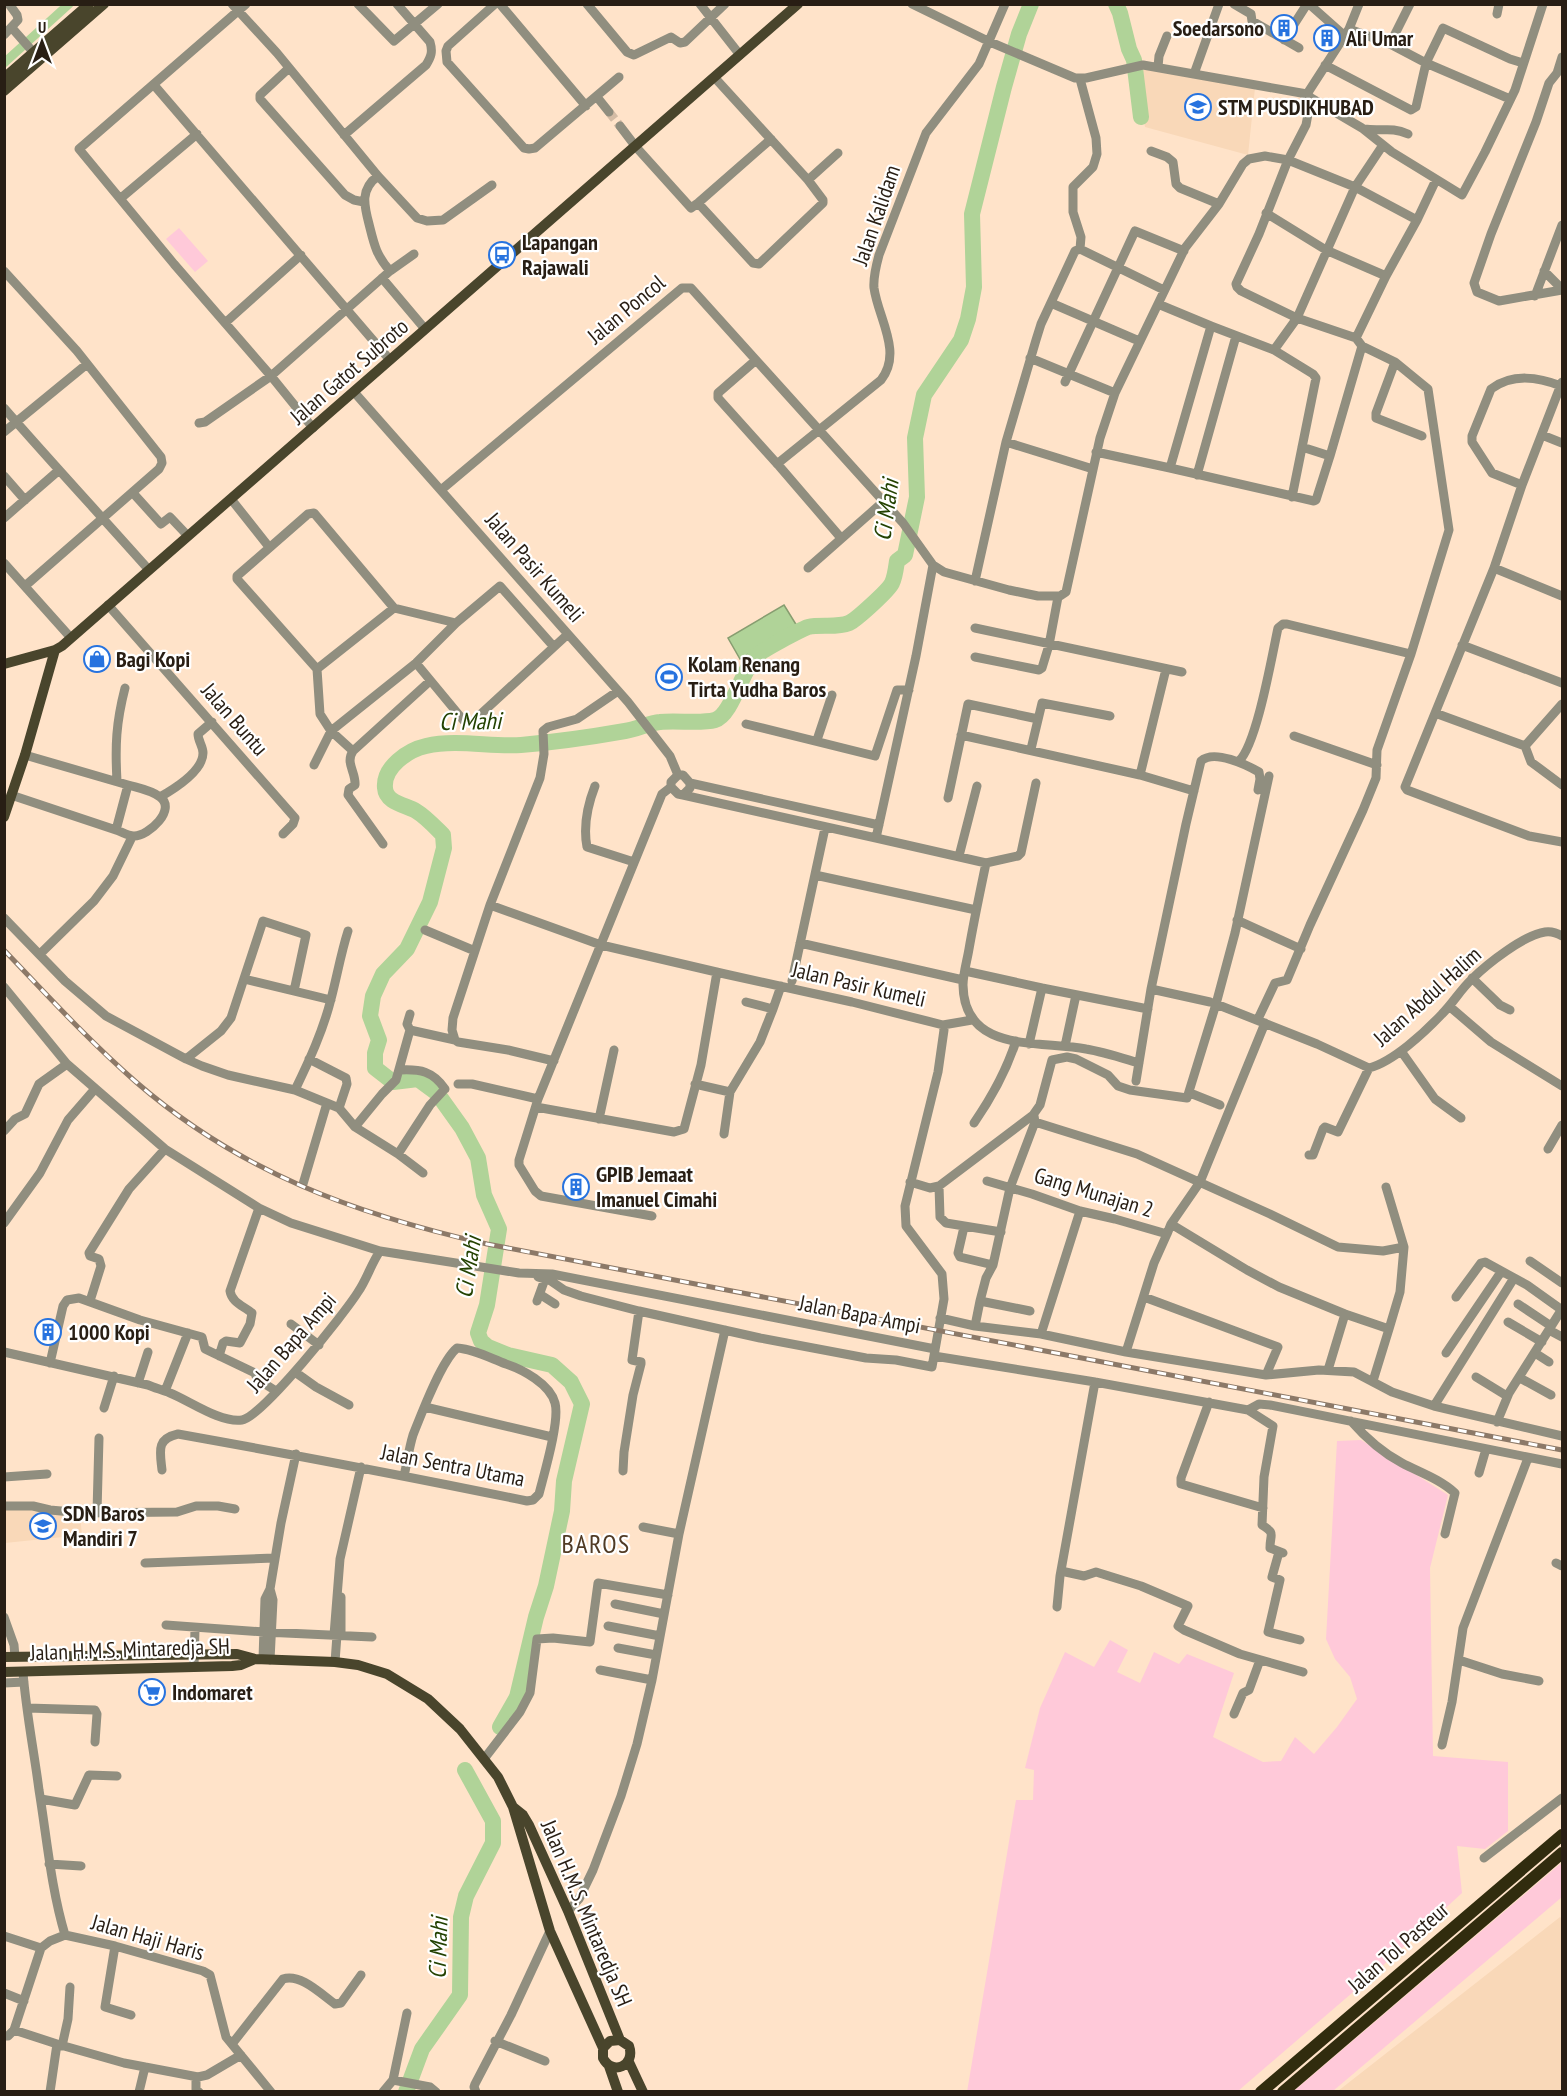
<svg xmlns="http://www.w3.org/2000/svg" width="1567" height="2096" viewBox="0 0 1567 2096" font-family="'PT Sans Narrow',sans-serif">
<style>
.built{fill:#f9d8b8}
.green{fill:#ffc9d9}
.water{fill:#b0d398;stroke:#879d70;stroke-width:1.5}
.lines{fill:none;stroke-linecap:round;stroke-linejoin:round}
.canal{stroke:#b0d398;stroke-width:9}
.river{stroke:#b0d398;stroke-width:16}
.minor-tunnel{stroke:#d4bca5;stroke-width:9;stroke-dasharray:9 4.5;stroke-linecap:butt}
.minor{stroke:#908e7f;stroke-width:9}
.major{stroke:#49452c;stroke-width:10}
.highway{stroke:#312c0e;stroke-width:12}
.rail-casing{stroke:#8c7968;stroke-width:5}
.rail{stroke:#fff;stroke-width:3;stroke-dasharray:9;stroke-linecap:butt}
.labels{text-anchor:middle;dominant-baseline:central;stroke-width:4.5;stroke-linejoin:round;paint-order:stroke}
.poi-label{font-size:22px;font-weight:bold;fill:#281e14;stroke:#fff;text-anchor:start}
.street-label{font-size:22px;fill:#281e14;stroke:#fff}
.water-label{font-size:24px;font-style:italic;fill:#244202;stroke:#fff}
.quarter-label{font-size:26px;letter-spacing:1.5px;fill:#513b25;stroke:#fff}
</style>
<rect width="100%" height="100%" fill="#ffe3c9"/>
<path class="built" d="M1137 67 1255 88 1248 155 1145 127Z
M13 1506 80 1516 82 1535 5 1543V1507Z
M1560 1917 1562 1919V2091H1338Z"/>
<path class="green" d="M179 228 208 261 195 272 166 239Z
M1361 1440 1448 1495 1430 1568 1433 1756 1508 1762V1831L1485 1849 1457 1846 1462 1893 1366 1981 1238 2091 967 2092 1016 1800H1033L1034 1770 1025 1768 1040 1708 1065 1652 1094 1667 1110 1640 1128 1650 1117 1672 1140 1683 1154 1652 1179 1664 1187 1654 1234 1673 1213 1737 1263 1762 1281 1761 1295 1737 1314 1754 1337 1727 1357 1699 1350 1677 1335 1659 1326 1639 1337 1441Z
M1560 1864 1562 1866V1897L1333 2091H1294Z"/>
<path class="water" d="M784 605 797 626 740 659 728 638Z"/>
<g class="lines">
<path class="canal" d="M4 63 69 4"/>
<path class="river" d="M1116 4 1120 13 1129 49 1134 60 1141 117
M500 1727 517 1697 536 1617 546 1586 562 1511 564 1481 582 1404 571 1382 552 1365 508 1355 488 1347 481 1341 478 1333 487 1305 499 1229 484 1195 478 1158 462 1128 437 1093 418 1079 393 1082 375 1068V1053L379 1040 370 1016 373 996 383 974 407 949 430 902 444 848 443 835C435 827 426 817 416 811 406 805 386 803 385 788 383 767 408 750 426 746 457 739 490 747 521 745 556 742 591 737 625 731 637 729 649 723 660 722 676 720 701 724 715 720 732 715 742 670 756 656 762 650 800 630 808 627 821 624 837 628 849 623 856 620 889 590 892 583 895 577 896 568 897 561L905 555 917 497 915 438 924 395 961 340 968 319 974 287 972 214 1004 87 1019 34 1031 4
M406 2092 422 2049 460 1995 461 1917 466 1896 493 1843V1821L465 1770"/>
<path class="minor-tunnel" d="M609 112 620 126"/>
<path class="minor" d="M232 4 277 53 378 176 417 218 427 221 443 220 492 185
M246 4 79 149 174 264 271 376 313 428
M358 4 394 41 438 4
M495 4 448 46 446 51 447 62 524 148 529 149 535 148 619 77
M500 4 586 106
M587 4 627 52 634 55 671 37 680 43 685 42 725 4
M700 4 740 55
M912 4 990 42 1075 78H1086L1143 65 1307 94
M1234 4 1251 14 1252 21 1299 48
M1309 4 1345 36
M1497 14 1499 4
M12 28 34 53
M1349 29 1390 44 1426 63 1510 99
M4 35 18 20 17 15 9 4
M1284 40 1307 4
M1390 44 1410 4
M1562 57 1557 73 1549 83 1536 122 1491 234 1474 283 1477 292 1499 301 1562 290
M1325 65 1411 110 1416 107 1426 63 1443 28 1510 59 1523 63
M1158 67 1159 56 1167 36
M289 68 260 95V99L345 195 354 200 364 202
M1194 74 1219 4
M154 85 390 360
M1307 94 1349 29 1359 4
M597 97 609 112
M1311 98 1362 128 1392 152 1462 195 1485 152 1515 90 1543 4
M620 126 636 147 691 208 698 203 771 139
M1364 129C1382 132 1390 126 1408 134
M344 135 426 65C431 57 433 52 430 42L397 4
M1151 151 1167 157 1173 162 1176 184 1180 188 1219 204
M378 176C360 189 364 205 369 224 374 244 376 255 390 271
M808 180 838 153
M121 198 197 134
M698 203 753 263 759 264 823 203V200L808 180 715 78
M1266 213 1326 250 1386 276
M1417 220 1434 184
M1080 249 1081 237 1073 212V187L1093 167 1097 154 1096 138 1080 79
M4 271 77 351 161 457 162 463 159 469 25 586
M1544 271 1562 289
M382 278 425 329
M1535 296 1562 225
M1051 303 1139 341
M1158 304 1211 326
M225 323 301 255
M1356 338 1386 276 1417 220 1355 187 1288 160 1259 234 1236 284 1237 287 1241 291 1297 318 1356 338 1362 346 1395 362 1376 413V418L1422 436
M1274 350 1313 374 1316 378 1292 497
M1030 358 1115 393
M756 360 718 393V398L780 467 841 538
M1065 382 1135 231 1184 251
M1562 382 1522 485 1494 568 1405 787 1407 790 1529 836 1562 842
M354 392 628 702 670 756 678 775
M4 408C52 463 101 516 149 570
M199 423 205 422 271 376 390 271 414 254
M4 432 87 364
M1542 435 1562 443
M1006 442 1093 469
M1302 447 1330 456 1362 346
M1096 452 1170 468 1211 326 1274 350 1297 318 1355 187 1383 145
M777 464 881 380C903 352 878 318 874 288 873 277 876 266 879 255L926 133 979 64 1005 4
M1170 468 1314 501 1316 500 1330 456
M1197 475 1236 336
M4 476 25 500
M1522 485 1492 473 1472 442V436L1491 389C1512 373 1539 377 1561 386
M441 490 682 288H691L903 523 933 565 944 572 1009 590 1038 596H1060L1066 592 1100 438 1115 393 1185 248 1219 204 1243 164 1249 159 1265 156 1288 160 1306 125 1311 98 1307 94
M133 493 161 524 170 517 188 536
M231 499 269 547
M4 518 58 471
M4 563 71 638
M933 565 916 656 876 838 986 863 1018 856 1021 853 1036 783
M808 568 883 502
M1494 568 1562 596
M975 581 1006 442 1036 340 1041 324 1075 251 1080 249 1164 290
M108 605 295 818 293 824 283 834
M975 628 1182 672
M1462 645 1562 683
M975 657 1039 670 1042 668 1049 645 1058 597
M416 663 464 721 471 723 568 634
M317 669 394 608
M1562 704 1525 746 1531 762 1562 785
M1435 713 1525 746
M746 724 875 756 897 690H909
M961 735 1140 775 1194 791
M1294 736 1377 765
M817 740 832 695
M1031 749 1042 703 1110 716
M353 751 430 681
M25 755 128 785 116 830C122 832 128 836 134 836 149 836 177 809 160 797 151 790 138 788 128 785
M1239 761C1257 744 1272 655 1278 628L1283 624H1287L1411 654
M314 765 331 731 416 663 456 623 500 586 554 647
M1140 775 1166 669
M117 781C115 746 116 723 125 688
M690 783 879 825
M595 786C588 804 583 826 587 847L634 862
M11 795 116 830
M683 795 876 838
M160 797C174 789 203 771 203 753 203 746 198 741 198 734L212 722
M948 798 968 704 1038 719
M383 844 348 795 349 789 355 785C356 772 345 763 353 751L331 731 320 714 317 669 237 579V576L308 514 314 513 394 608 456 623
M959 856 977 786
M986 863C980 892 974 920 969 949 967 961 963 974 963 985 964 1054 1040 1040 1086 1049 1104 1052 1122 1058 1139 1063
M815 875 976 910
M490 905 601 945 725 974 852 1002 943 1025 972 1020
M4 918 65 981 106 1016 186 1059 202 1066 228 1075 295 1090 339 1108 355 1127 398 1154 423 1173
M1237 920 1301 949
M425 930 475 951
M800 943 963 980
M40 954 94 901 113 876 132 837
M965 971 1042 988
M1472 978 1500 1005 1510 1010
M244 979 331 1000
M792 981 825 828
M4 987 67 1064 165 1149 259 1208 291 1223 380 1251
M1151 989 1210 1002
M1216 1004 1317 1044 1369 1068C1393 1062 1425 1032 1442 1014 1453 1003 1461 989 1472 979 1487 964 1524 935 1545 932 1552 931 1557 933 1562 936
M1449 1006 1491 1042 1562 1086
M773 1009 781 986
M1258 1019 1275 983 1287 980 1310 925 1363 810 1376 778 1377 750 1411 654 1449 530 1428 389 1395 362
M410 1030 455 1040 458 1042 508 1050 554 1061
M455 1040 452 1030 453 1018 490 905 540 778 544 754 543 731 548 727 577 719 618 691
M1029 1044 1042 988 1148 1009
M1065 1046 1076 995
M1401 1051 1435 1099 1461 1118
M186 1059 221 1031 231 1018 263 921 306 935 294 991
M309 1059 346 1078 347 1084 339 1108
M400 1070C420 1069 433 1071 445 1089
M1136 1081 1151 989 1186 824 1201 761C1214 749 1247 765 1259 772L1260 779 1258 790
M458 1084H472L538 1099
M695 1084 730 1092 760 1042 773 1009 746 1002
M295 1090C309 1061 323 1031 331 999 337 976 341 953 348 931
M1190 1093 1220 1105
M536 1107 674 1132 684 1129 701 1065 717 972
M599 1119 614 1050
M1035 1122 1137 1154 1270 1214 1338 1247 1383 1251 1404 1247
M974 1123C992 1097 1006 1072 1016 1041
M355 1127 382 1094 396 1080 410 1030 407 1024 410 1014
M4 1131 15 1119 25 1114 39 1084 67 1064
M724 1134 730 1092
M1548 1149 1562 1125
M398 1154 430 1105 443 1091
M1309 1155H1313L1323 1129 1325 1127 1338 1132 1369 1068
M987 1181 1032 1194 1080 1211 1115 1219 1167 1234
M910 1182 930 1188 939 1186 1033 1115 1040 1105 1052 1060 1067 1057 1076 1059 1108 1075 1118 1086 1130 1090 1187 1098 1216 1004 1235 933 1269 776
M303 1184 327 1103
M939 1186 940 1217 946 1223 1001 1232
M652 1216 541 1196 535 1191 519 1165V1160L538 1099 662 794 671 787V782L678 775H683L690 783V788L683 795 678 794 671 787
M4 1223 40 1173 68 1120 94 1090
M1171 1224 1247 1270 1279 1287 1345 1314 1389 1329 1400 1292 1404 1247 1386 1187
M964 1227 958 1253 960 1257 993 1265
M1530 1261 1562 1283
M538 1277 551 1281 564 1290 581 1296 639 1311 760 1338 866 1358 896 1360 932 1367 944 1299 942 1274 906 1226 905 1206 938 1072 944 1030 943 1025
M541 1295 555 1304
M1144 1297 1278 1347 1266 1375
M1456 1297 1481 1263 1485 1262 1527 1285 1562 1310
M90 1301 101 1266 99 1259 90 1256 89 1253 129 1189 165 1149
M537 1301 545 1279
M980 1301 1030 1311
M1518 1304 1551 1326
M940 1318 975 1326 1041 1334 1126 1352 1266 1375 1319 1370 1354 1372 1392 1392 1434 1406 1562 1436
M1508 1322 1542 1342
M291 1324 319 1345
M975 1326 980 1301 986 1278 993 1265 1010 1188 1035 1122 1034 1116
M1549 1330 1562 1337
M1041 1334 1080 1211
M4 1352 148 1385C155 1388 163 1390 170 1393 190 1401 220 1423 242 1420 262 1417 345 1313 358 1292 367 1279 371 1264 380 1251L519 1273 552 1274 935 1349
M1126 1352 1154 1263 1167 1234 1171 1224 1200 1182 1265 1023
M1446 1353 1501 1272
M1535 1353 1549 1362
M219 1356 223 1343 226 1341 240 1343 250 1324 252 1313C244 1306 232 1303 230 1291L259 1208
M934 1356 1095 1382 1248 1410 1259 1404 1270 1405 1562 1464
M50 1363 63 1306 67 1300 79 1298 140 1320 202 1337 205 1349 255 1373 257 1379 276 1391
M1328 1370 1345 1314
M295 1372 316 1387 349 1405
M1476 1377 1507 1396
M1520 1378 1551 1395
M1373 1381 1389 1329
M138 1383 148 1352
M165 1391 188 1333
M1209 1402 1181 1478V1484L1263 1508
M1434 1406 1514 1278
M425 1407 552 1437
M104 1408 114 1376
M1248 1410 1273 1426 1264 1477 1262 1525C1276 1534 1270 1533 1270 1548L1283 1553
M1351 1421C1365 1437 1383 1453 1402 1463 1419 1472 1440 1479 1455 1493L1445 1534
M1497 1422 1509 1393 1562 1309
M162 1470C160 1451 156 1439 178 1434 295 1455 411 1477 527 1501L533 1500 539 1494C544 1474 560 1421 555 1403 550 1384 522 1369 506 1364 490 1358 473 1349 457 1348 441 1361 421 1415 413 1435 409 1448 407 1463 404 1476
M623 1471 624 1452 633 1395 641 1364V1362L632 1360 639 1311
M1479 1473 1486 1449
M4 1477 47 1474
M4 1506H33L50 1510 83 1513 177 1512 196 1506H218L235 1509
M97 1512 99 1438
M643 1527 679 1534
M1279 1552 1272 1577 1280 1580 1268 1632 1300 1640
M145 1563 274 1558
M1556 1563 1562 1566
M1061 1571 1084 1576 1096 1572 1141 1586 1188 1606 1178 1626 1184 1630 1240 1654 1303 1672
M341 1597V1635
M615 1604 664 1614
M1057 1607 1060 1576 1095 1382
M4 1617 14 1645 15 1657
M166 1625 264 1632 372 1637
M608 1626 660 1636
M334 1635 340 1559 361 1467
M618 1648 656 1655
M263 1659 265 1599 270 1589 281 1523 296 1454
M270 1660 273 1600 270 1589
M1459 1660 1502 1674 1539 1681
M335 1662 337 1635
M194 1667 195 1628
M600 1670 652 1680
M23 1672C26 1712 34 1751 39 1790 47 1839 51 1888 65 1935
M4 1683 24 1682
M27 1708 95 1710 97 1714 95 1742
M1234 1714 1243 1693 1249 1690 1260 1660
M1442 1745 1452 1702 1463 1628 1528 1458
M484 1759 520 1712 530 1693 537 1639 553 1638 590 1642 598 1583 668 1595
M41 1799 75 1805 89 1775 117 1776
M1484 1858 1562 1798
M49 1864 81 1866
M568 1911 579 1899 593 1870 621 1796 637 1744 652 1680 679 1534 725 1330
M65 1935 115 1946 203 1971 210 1975 226 2037 271 2092
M4 1936 41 1948
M115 1946 105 2007 131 2015
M4 1993 24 2001
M14 2030 57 2044 50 2092
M4 2036H8L14 2030 41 1948 50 1941 65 1935
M495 2041 545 2061
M57 2044 124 2063 198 2077 207 2075 241 2055
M232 2044 283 1979C300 1973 321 1994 335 2004L341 2003 361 1975
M62 2046 68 2019 70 1987
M196 2077V2090L199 2092
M393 2080 407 2013
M139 2092 145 2067
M383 2092 393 2080 430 2087 436 2092
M476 2092 474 2087 475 2084 511 2015 550 1931"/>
<path class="major" d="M4 78 89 4
M4 91 104 4
M4 664 55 650 62 646 798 4
M4 817 25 755 55 650
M4 1657 237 1654 255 1659 335 1662 358 1665 387 1674 428 1699 460 1729 498 1777 513 1807 550 1931 603 2048V2058C612 2076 636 2066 629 2046L620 2040 610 2041 603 2048
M4 1672 232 1666 241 1665 255 1659
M513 1807 523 1815 529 1825 568 1911 620 2040
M629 2062 643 2092
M609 2066 618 2092"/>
<path class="highway" d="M1261 2092 1562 1835
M1283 2092 1562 1853"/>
<defs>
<path id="rail" d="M4 950C47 995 89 1041 136 1082 240 1172 354 1214 487 1244L1562 1450"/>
</defs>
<use href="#rail" class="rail-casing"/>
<use href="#rail" class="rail"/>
</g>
<defs>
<symbol id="building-ring" viewBox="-11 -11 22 22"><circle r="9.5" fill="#fff" stroke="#2773df" stroke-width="1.5"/><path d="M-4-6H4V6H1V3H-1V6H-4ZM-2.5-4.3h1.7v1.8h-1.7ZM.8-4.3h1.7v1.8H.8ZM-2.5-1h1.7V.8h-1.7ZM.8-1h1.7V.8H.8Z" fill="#2773df"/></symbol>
<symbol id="school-ring" viewBox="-11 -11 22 22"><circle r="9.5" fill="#fff" stroke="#2773df" stroke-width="1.5"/><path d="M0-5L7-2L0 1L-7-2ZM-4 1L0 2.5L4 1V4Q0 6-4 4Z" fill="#2773df"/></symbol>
<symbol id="bus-ring" viewBox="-11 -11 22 22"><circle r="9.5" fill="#fff" stroke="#2773df" stroke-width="1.5"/><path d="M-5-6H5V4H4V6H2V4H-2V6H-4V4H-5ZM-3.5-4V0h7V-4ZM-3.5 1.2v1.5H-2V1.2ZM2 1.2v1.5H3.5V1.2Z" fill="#2773df"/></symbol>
<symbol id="shop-ring" viewBox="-11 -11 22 22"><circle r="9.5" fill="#fff" stroke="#2773df" stroke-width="1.5"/><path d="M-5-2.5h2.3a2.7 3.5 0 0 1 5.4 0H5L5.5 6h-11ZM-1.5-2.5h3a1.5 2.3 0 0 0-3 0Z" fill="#2773df"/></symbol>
<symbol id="stadium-ring" viewBox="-11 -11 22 22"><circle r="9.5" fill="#fff" stroke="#2773df" stroke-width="1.5"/><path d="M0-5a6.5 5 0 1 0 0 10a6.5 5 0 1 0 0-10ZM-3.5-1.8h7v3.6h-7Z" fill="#2773df"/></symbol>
<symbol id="supermarket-ring" viewBox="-11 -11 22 22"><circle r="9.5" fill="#fff" stroke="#2773df" stroke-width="1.5"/><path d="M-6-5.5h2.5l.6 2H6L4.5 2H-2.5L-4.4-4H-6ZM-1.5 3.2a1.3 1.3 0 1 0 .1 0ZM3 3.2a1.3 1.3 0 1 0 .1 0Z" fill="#2773df"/></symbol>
</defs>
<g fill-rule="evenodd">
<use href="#building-ring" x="1269" y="13" width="30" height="30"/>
<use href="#building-ring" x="1312" y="23" width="30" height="30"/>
<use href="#school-ring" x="1183" y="92" width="30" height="30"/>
<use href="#bus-ring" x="487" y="240" width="30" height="30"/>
<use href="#shop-ring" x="82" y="644" width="30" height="30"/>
<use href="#stadium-ring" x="654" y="662" width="30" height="30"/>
<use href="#building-ring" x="561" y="1172" width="30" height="30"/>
<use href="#building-ring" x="33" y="1317" width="30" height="30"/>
<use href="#school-ring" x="28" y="1511" width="30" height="30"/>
<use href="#supermarket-ring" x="137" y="1677" width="30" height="30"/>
</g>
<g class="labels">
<g class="poi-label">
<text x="1264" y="28" text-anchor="end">Soedarsono</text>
<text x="1346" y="38">Ali Umar</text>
<text x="1218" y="107">STM PUSDIKHUBAD</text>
<text x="522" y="242">Lapangan<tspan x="522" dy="25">Rajawali</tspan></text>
<text x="116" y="659">Bagi Kopi</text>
<text x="688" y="664">Kolam Renang<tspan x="688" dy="25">Tirta Yudha Baros</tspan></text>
<text x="596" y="1174">GPIB Jemaat<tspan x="596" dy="25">Imanuel Cimahi</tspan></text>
<text x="68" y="1332">1000 Kopi</text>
<text x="63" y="1513">SDN Baros<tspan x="63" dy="25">Mandiri 7</tspan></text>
<text x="172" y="1692">Indomaret</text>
</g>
<g class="street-label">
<text transform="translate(876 215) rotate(-71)">Jalan Kalidam</text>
<text transform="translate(626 309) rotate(-40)">Jalan Poncol</text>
<text transform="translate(349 371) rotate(-41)">Jalan Gatot Subroto</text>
<text transform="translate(535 567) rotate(49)">Jalan Pasir Kumeli</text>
<text transform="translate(235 719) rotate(49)">Jalan Buntu</text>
<text transform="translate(859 984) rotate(13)">Jalan Pasir Kumeli</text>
<text transform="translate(1427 996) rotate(-42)">Jalan Abdul Halim</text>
<text transform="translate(1094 1192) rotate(17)">Gang Munajan 2</text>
<text transform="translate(860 1314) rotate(11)">Jalan Bapa Ampi</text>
<text transform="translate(291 1342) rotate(-49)">Jalan Bapa Ampi</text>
<text transform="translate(453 1465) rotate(11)">Jalan Sentra Utama</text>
<text transform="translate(130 1649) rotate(-2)">Jalan H.M.S. Mintaredja SH</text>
<text transform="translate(587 1913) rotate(67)">Jalan H.M.S. Mintaredja SH</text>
<text transform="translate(148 1937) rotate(16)">Jalan Haji Haris</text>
<text transform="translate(1398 1947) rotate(-41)">Jalan Tol Pasteur</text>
</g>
<g class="water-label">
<text transform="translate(886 510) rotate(-82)">Ci Mahi</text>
<text transform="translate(470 721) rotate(-1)">Ci Mahi</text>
<text transform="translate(468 1267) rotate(-81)">Ci Mahi</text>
<text transform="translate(438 1948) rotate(-88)">Ci Mahi</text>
</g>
<g class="quarter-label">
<text x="596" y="1543">BAROS</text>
</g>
</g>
<rect width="1567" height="2096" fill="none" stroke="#281e14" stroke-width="12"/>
<g transform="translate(42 42)" stroke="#ffffff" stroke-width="4.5" paint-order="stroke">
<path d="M0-4.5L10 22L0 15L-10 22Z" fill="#281e14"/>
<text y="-9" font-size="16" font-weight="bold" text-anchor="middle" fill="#281e14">U</text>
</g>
</svg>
